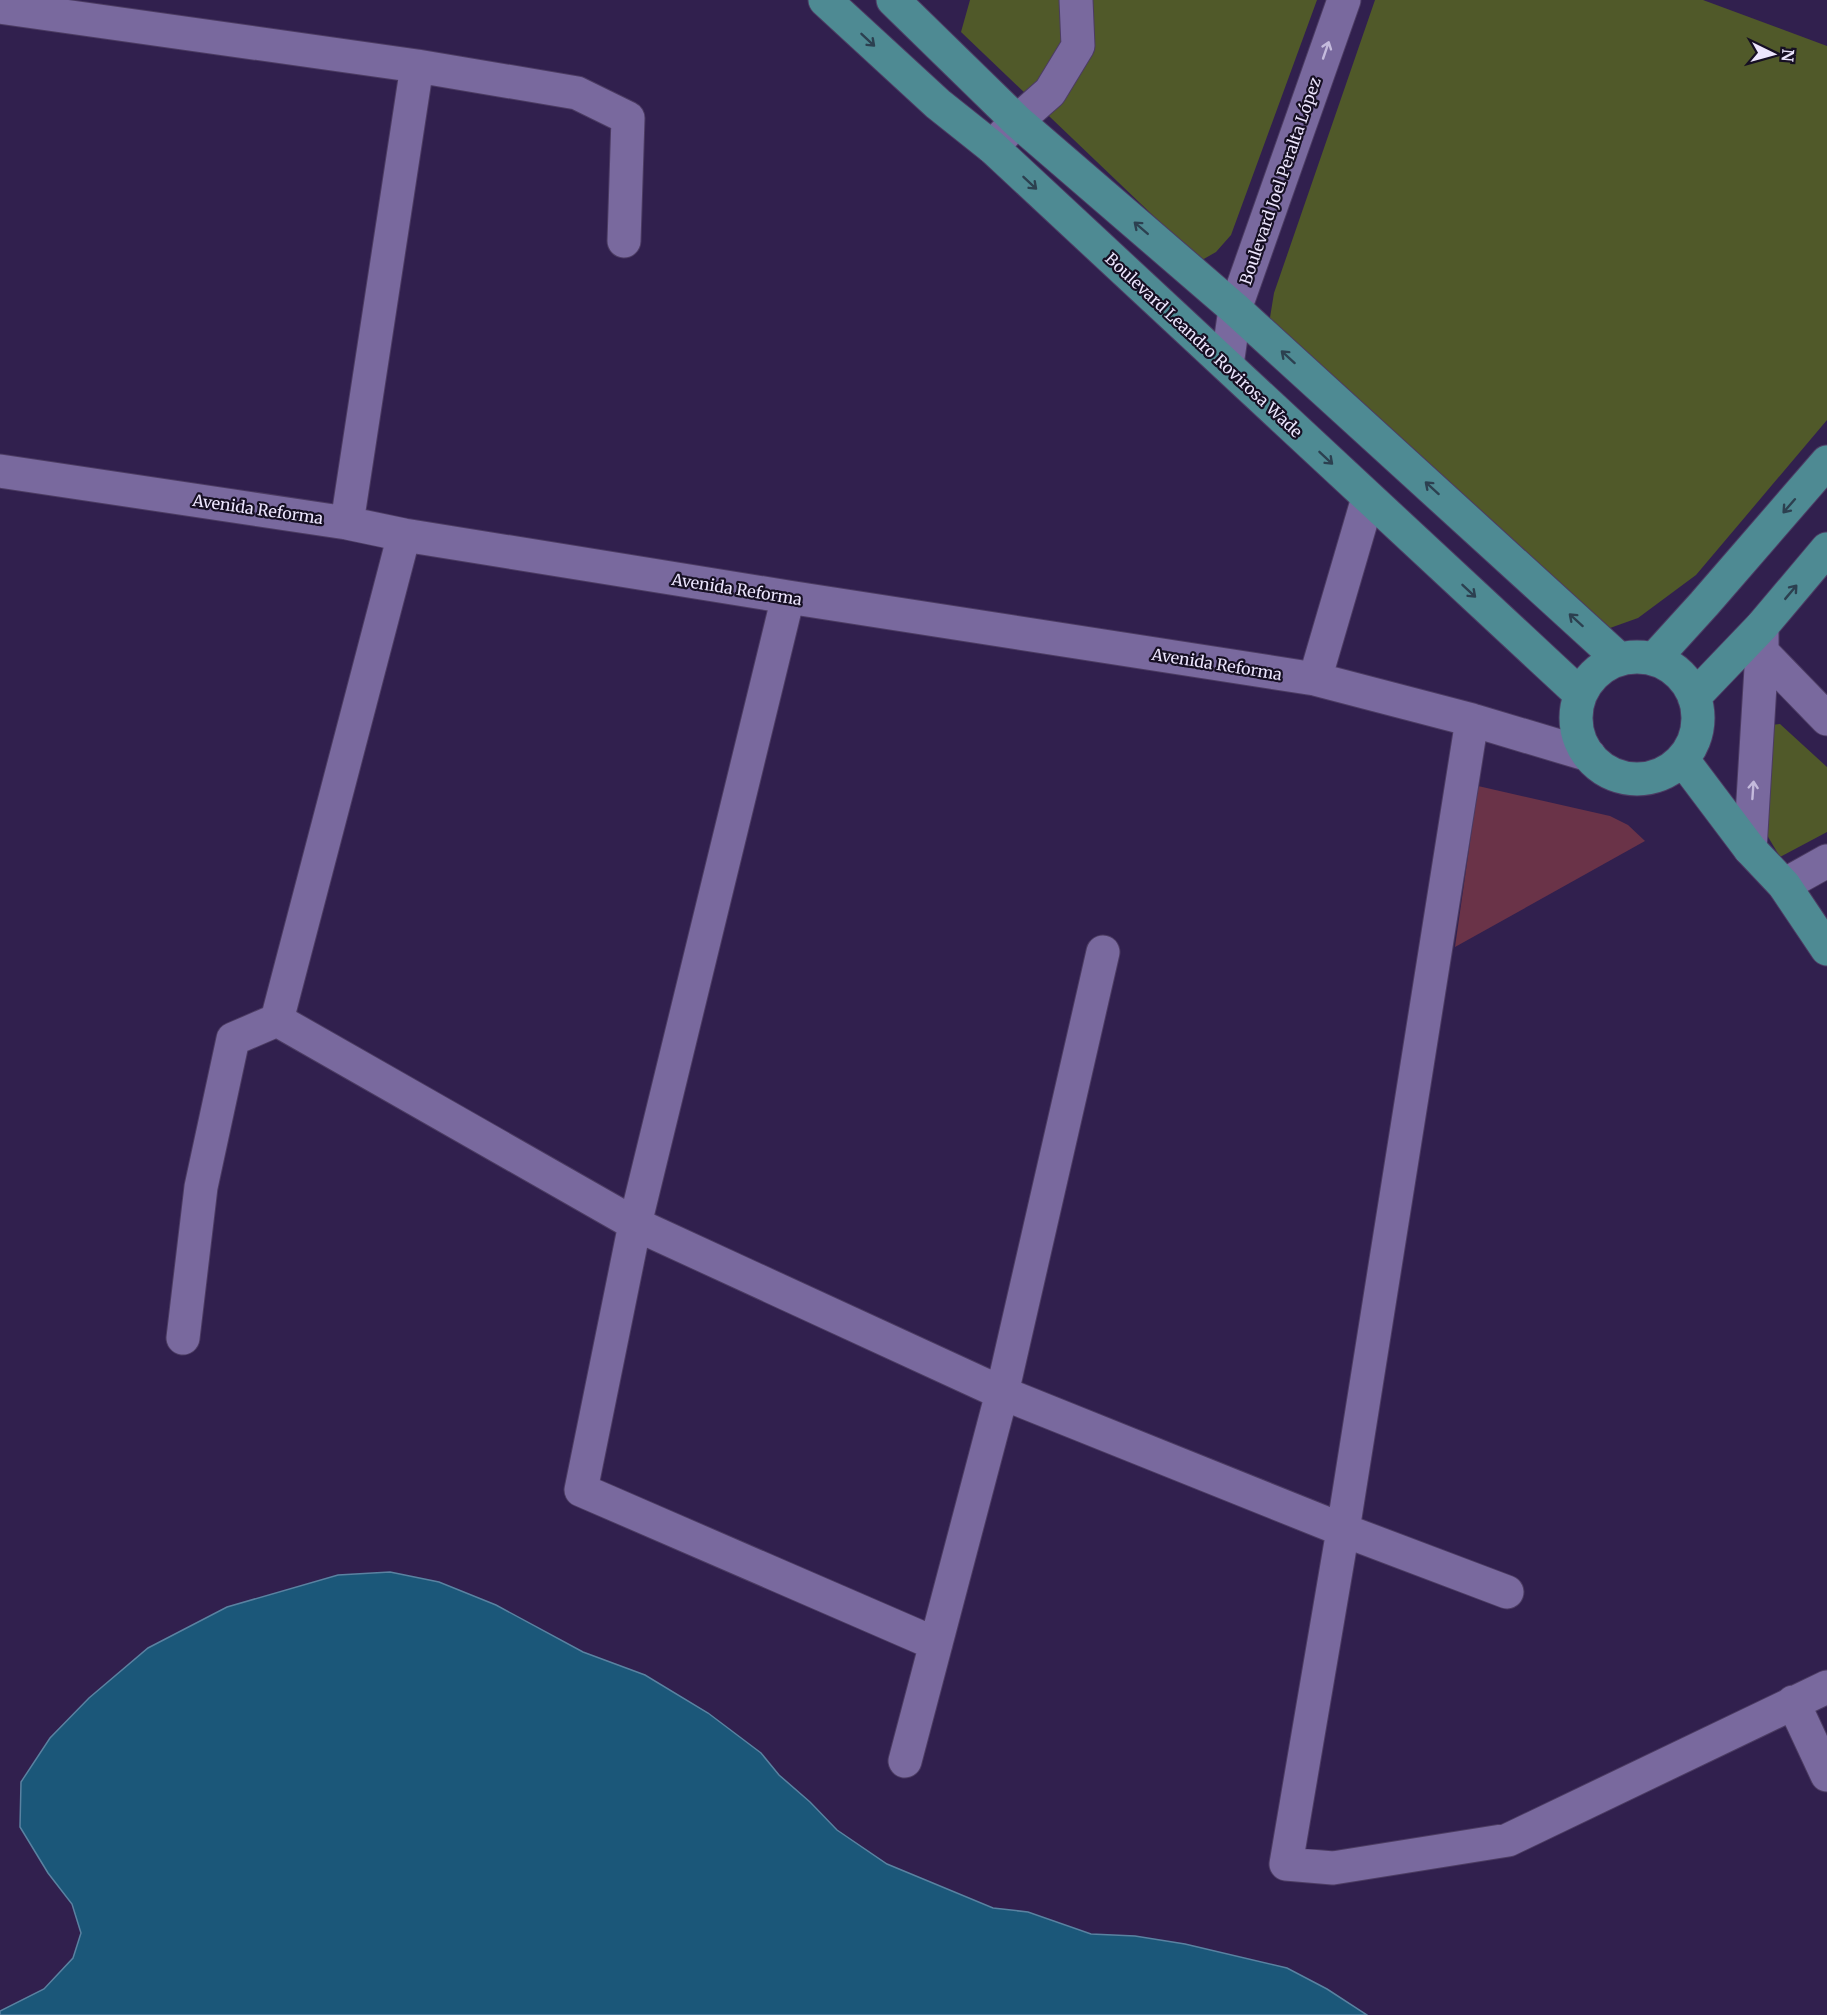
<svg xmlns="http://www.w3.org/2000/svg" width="1827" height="2015" viewBox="0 0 1827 2015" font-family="Merriweather,serif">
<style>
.green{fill:#505929}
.water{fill:#1b5779;stroke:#5a82a1;stroke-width:1.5}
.building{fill:#6a3348}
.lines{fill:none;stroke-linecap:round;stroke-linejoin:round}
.minor-casing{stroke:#4c3c63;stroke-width:35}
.major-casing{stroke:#4c3c63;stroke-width:35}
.minor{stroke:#79699e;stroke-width:33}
.major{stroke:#4e8a93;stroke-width:33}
.oneway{stroke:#2c4050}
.oneway2{stroke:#c4badc}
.labels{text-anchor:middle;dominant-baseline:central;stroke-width:4.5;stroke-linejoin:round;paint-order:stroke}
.street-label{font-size:16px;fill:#ece5fd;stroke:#160f23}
</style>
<rect width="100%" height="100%" fill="#31204e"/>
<path class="green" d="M970 0H1317L1231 235 1216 252 1202 260 1186 247 961 32Z
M1375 0H1703L1827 46V420L1696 575 1638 618 1610 628 1583 630 1267 336 1274 293Z
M1780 724 1827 767V832L1780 857 1764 830 1771 725Z"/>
<path class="water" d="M390 1572 439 1582 496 1605 583 1652 645 1675 708 1713 761 1753 779 1775 810 1802 837 1830 887 1864 993 1908 1028 1912 1091 1934 1135 1936 1185 1944 1287 1968 1327 1989 1367 2015H0V2011L44 1989 73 1958 81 1933 72 1904 48 1873 20 1827 21 1782 50 1738 89 1698 148 1648 227 1607 338 1575Z"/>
<path class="building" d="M1478 786 1610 816 1628 825 1645 841 1455 947Z"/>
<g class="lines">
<defs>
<path id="minor" d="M0 7 417 66 577 93 628 118 624 241
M992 147 1017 121 1050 92 1078 46 1076 0
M1227 365 1235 309 1344 0
M0 471 347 523 404 535 788 597 1315 679 1472 720 1589 755
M347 523 417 66
M788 597 635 1224 581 1490 936 1644
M1762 652 1827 719
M1315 679 1368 498
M1472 720 1343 1530 1286 1864 1333 1868 1508 1840 1827 1687
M1750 849 1762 652V626
M1784 885 1827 861
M277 1020 635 1224 1002 1393 1343 1530 1507 1592
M277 1020 404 535
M183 1338 201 1187 233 1039 277 1020
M1793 1702 1827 1775
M905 1761 1002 1393 1103 952"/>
<path id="major" d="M825 0 938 104 992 147 1580 694
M893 0 1017 121 1235 309 1619 659
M1576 718a61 61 0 1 1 122 0a61 61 0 1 1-122 0Z
M1654 659 1704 604 1827 462
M1694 697 1762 626 1827 549
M1683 760 1750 849 1784 885 1827 949"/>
</defs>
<use href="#minor" class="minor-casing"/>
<use href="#major" class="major-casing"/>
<use href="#minor" class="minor"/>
<use href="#major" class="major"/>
</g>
<defs><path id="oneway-shaft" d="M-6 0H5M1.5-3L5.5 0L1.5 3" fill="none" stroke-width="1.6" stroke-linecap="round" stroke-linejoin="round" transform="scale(1.5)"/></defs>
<g class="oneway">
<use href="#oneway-shaft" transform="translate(868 40) rotate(43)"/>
<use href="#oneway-shaft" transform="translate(1030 183) rotate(43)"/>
<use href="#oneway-shaft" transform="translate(1141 228) rotate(-139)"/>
<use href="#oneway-shaft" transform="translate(1288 357) rotate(-138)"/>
<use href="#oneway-shaft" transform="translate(1326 458) rotate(43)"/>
<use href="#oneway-shaft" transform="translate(1432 488) rotate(-138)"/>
<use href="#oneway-shaft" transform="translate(1789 506) rotate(131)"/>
<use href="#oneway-shaft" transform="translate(1469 591) rotate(43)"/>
<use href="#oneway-shaft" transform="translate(1791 592) rotate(-50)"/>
<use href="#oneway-shaft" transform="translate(1576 620) rotate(-138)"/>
</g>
<g class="oneway2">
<use href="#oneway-shaft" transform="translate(1326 50) rotate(-71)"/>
<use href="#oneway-shaft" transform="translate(1753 790) rotate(-86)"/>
</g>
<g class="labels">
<g class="street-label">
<text transform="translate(1280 181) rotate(-71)">Boulevard Joel Peralta López</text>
<text transform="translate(1204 345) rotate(43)">Boulevard Leandro Rovirosa Wade</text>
<text transform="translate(258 509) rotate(8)">Avenida Reforma</text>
<text transform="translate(737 589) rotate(9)">Avenida Reforma</text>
<text transform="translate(1217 664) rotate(9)">Avenida Reforma</text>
</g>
</g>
<g transform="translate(1773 54) rotate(95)" stroke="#160f23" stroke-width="4.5" paint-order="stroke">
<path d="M0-4.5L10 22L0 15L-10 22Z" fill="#ece5fd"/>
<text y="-9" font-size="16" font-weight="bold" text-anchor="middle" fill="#ece5fd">N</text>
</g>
</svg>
